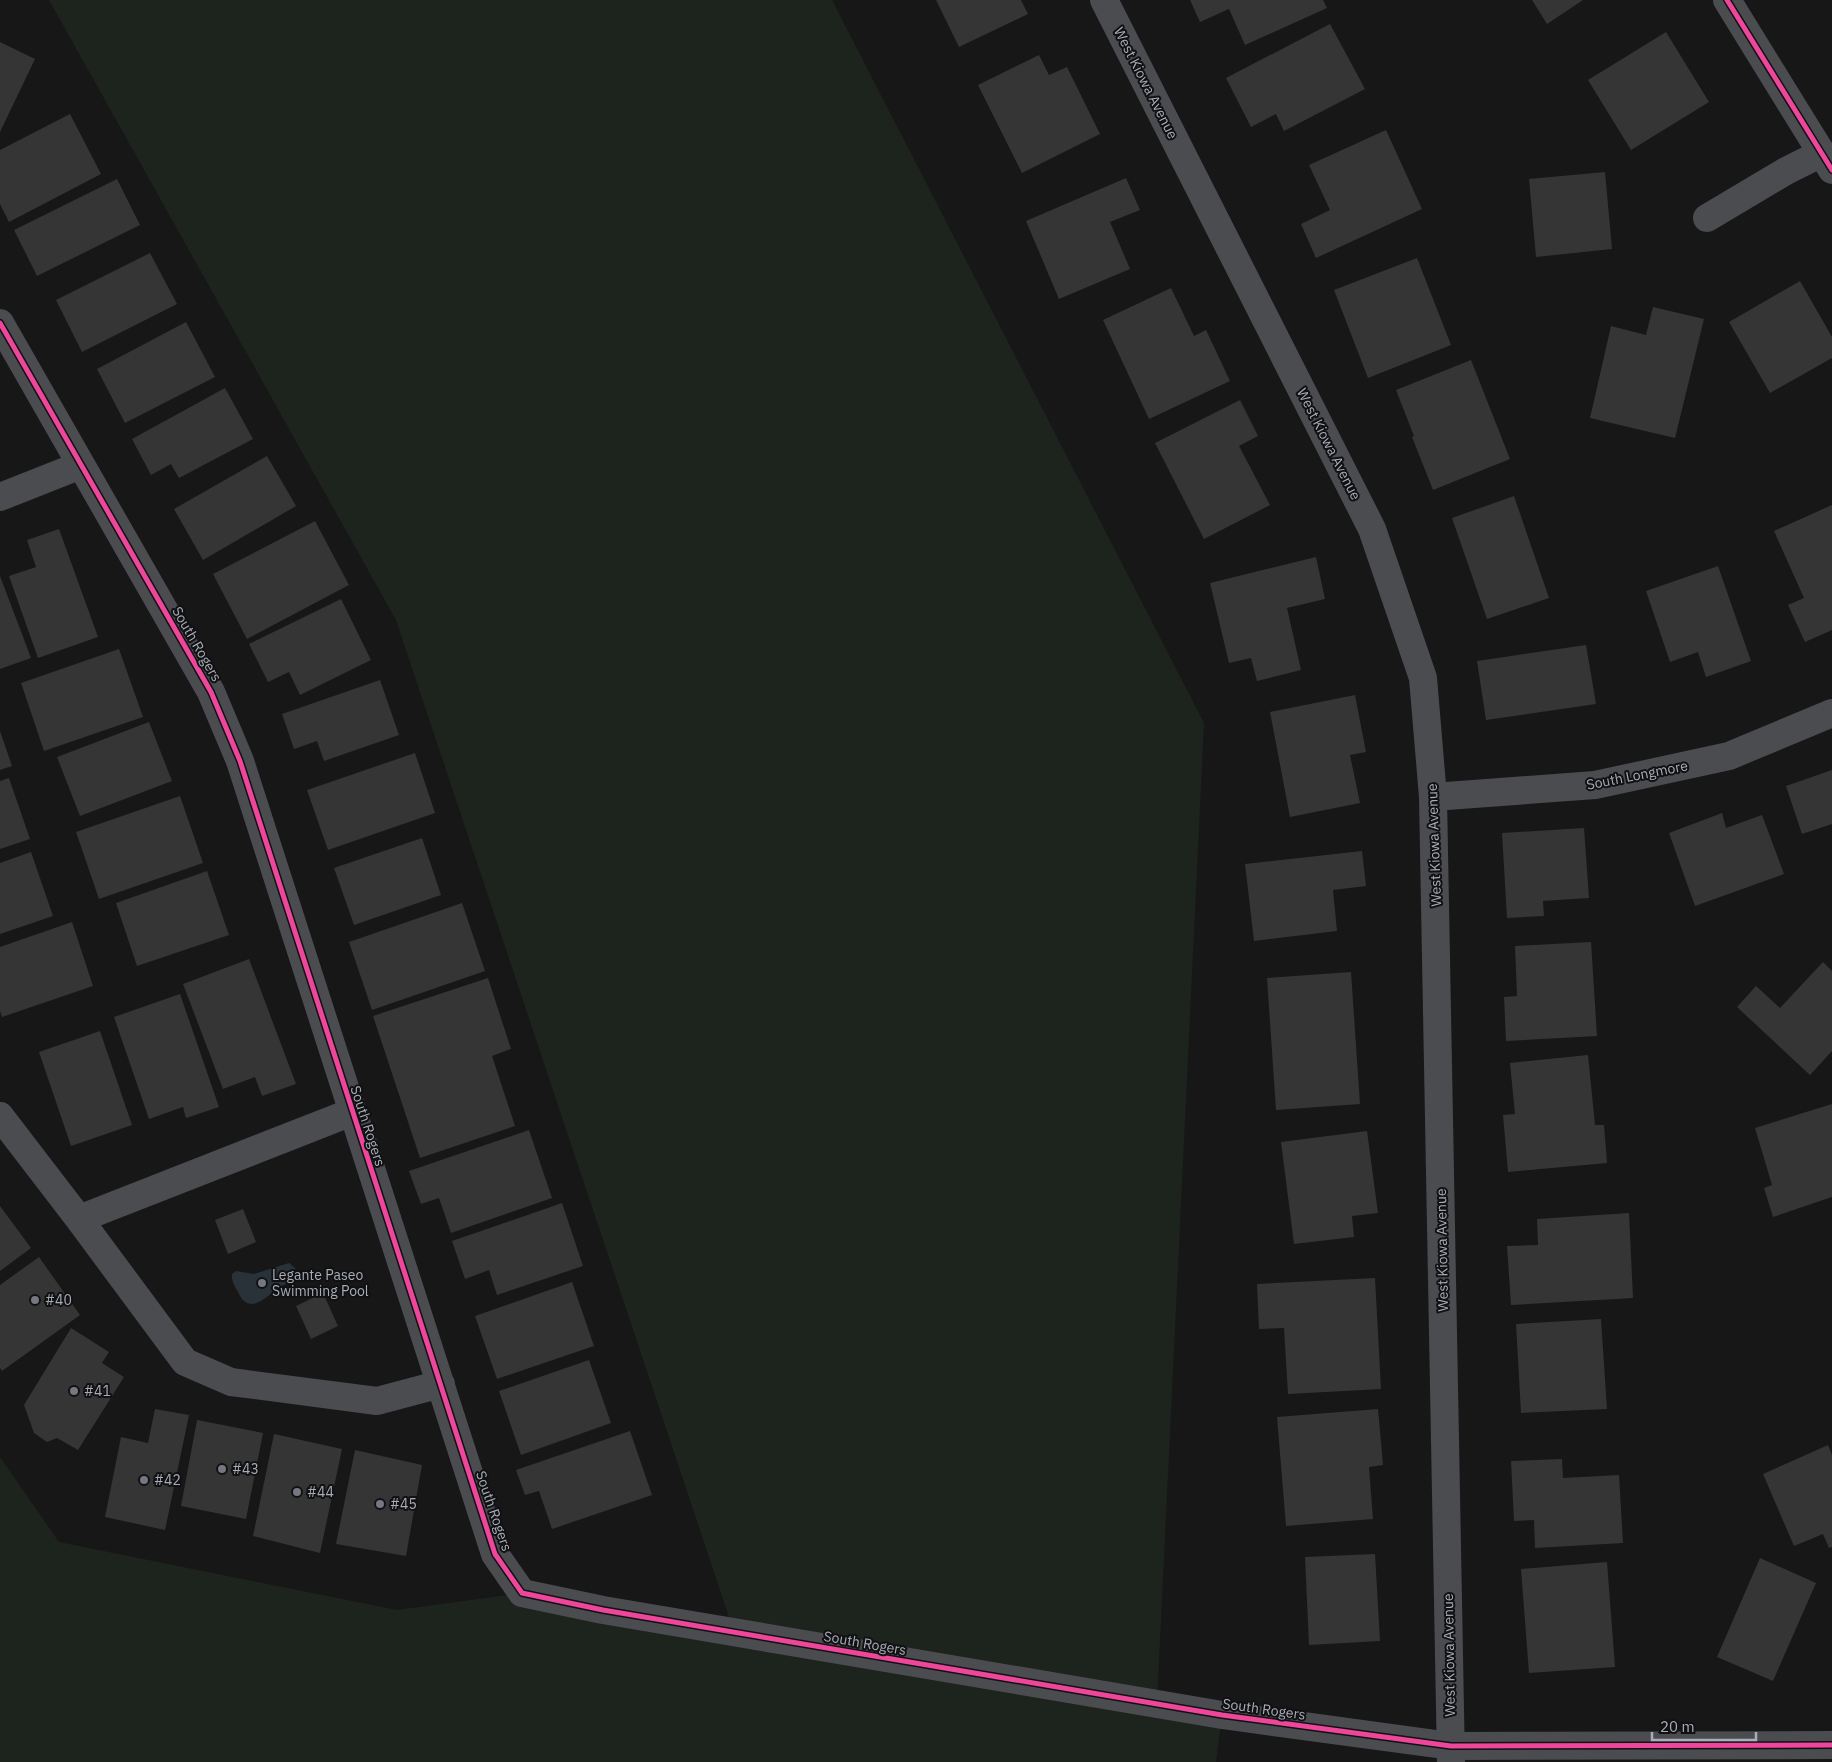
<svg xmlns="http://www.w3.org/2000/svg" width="1832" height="1762" viewBox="0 0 1832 1762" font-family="'IBM Plex Sans',sans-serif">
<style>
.green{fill:#1d241e}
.water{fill:#2a3239}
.building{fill:#353536}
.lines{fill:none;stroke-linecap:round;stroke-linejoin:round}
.minor{stroke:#4b4c50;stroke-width:28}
.tertiary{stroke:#4b4c50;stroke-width:28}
.cycleway-casing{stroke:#111113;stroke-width:8}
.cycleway{stroke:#ed469a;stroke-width:5}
.poi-dot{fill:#757880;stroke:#111113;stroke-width:2}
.labels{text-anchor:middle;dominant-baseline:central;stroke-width:4;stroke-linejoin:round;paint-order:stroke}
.street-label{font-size:14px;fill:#a8adb8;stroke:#111113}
.poi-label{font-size:14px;fill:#a8adb8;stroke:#111113;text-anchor:start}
</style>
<rect width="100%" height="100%" fill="#171717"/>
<path class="green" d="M49 0H832L1204 723 1157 1703 1222 1715 1216 1762H0V1457L59 1542 397 1610 522 1593 734 1632 396 620Z"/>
<path class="water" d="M289 1263 295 1268 296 1275 294 1282C291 1283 286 1284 283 1285 269 1293 250 1319 238 1292 235 1287 231 1280 232 1274L236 1271 254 1274Z"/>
<path class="building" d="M936 0H1021L1028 14 959 47Z
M1190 0H1323L1327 8 1245 45 1229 9 1200 22Z
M1532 0H1583L1547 24Z
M1330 24 1365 89 1284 131 1276 114 1251 127 1226 78Z
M1666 32 1709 102 1631 150 1588 80Z
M0 42 35 59 0 132Z
M1039 55 1049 75 1067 67 1100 134 1022 173 978 85Z
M70 114 101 174 9 222 0 204V150Z
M1386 130 1422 209 1316 258 1301 224 1330 210 1309 165Z
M1605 172 1612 249 1536 257 1529 179Z
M1126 178 1140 210 1110 222 1130 269 1059 299 1026 221Z
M117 179 140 225 37 276 14 230Z
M150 253 177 304 82 352 56 300Z
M1417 258 1451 345 1368 378 1334 290Z
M1800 281 1832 337V358L1770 393 1729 322Z
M1171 288 1194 336 1206 330 1230 381 1149 419 1103 320Z
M1653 307 1704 319 1675 438 1590 418 1611 326 1646 335Z
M186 322 215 377 125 423 97 369Z
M1471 360 1510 459 1433 490 1412 437 1414 436 1396 390Z
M225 388 253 439 179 478 171 464 151 475 132 439Z
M1240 400 1258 436 1239 446 1270 505 1204 539 1155 443Z
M267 456 296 506 203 560 174 509Z
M1514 496 1549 598 1487 619 1452 518Z
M1832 505V630L1805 642 1788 605 1804 598 1774 531Z
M315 521 349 585 247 639 213 574Z
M59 529 98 637 38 658 9 576 36 567 27 540Z
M1316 557 1325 599 1287 608 1301 670 1257 681 1251 658 1229 663 1210 583Z
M1718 566 1751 661 1706 677 1698 652 1670 662 1646 591Z
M0 576 31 658 0 669Z
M341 599 371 660 300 695 289 672 268 682 249 644Z
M1586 645 1596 704 1486 720 1477 661Z
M119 649 143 717 44 751 21 683Z
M380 680 399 735 324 761 317 741 294 749 282 714Z
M1355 695 1366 752 1350 755 1360 803 1290 817 1270 712Z
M149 722 172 781 80 816 57 757Z
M0 731 12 766 0 770Z
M415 753 435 813 328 850 307 790Z
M1832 770V824L1802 834 1786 786Z
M9 778 30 839 0 849V781Z
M180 796 203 863 99 899 76 832Z
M1722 813 1726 828 1762 815 1784 874 1695 906 1669 833Z
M1584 828 1589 898 1543 901 1544 916 1507 918 1502 833Z
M422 838 441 895 354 925 334 868Z
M1362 851 1366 886 1333 890 1337 931 1254 941 1245 864Z
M31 852 53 916 0 934V863Z
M207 871 229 935 137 966 116 903Z
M462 903 485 971 372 1010 349 942Z
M72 922 93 986 2 1017 0 1011V947Z
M1591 942 1597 1036 1506 1041 1504 997 1517 996 1515 946Z
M249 959 296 1084 262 1096 255 1077 223 1089 183 984Z
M1823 962 1832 971V1051L1810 1075 1737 1007 1756 986 1780 1008Z
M1351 972 1360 1104 1276 1110 1267 978Z
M488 978 511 1049 492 1056 515 1126 420 1158 373 1016Z
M180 994 219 1107 186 1118 183 1107 149 1119 114 1017Z
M100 1031 132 1125 71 1146 39 1052Z
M1588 1055 1595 1125H1604L1607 1163 1508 1172 1503 1115 1515 1114 1510 1063Z
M1832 1104V1197L1773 1217 1764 1188 1772 1185 1755 1128Z
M529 1130 552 1198 451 1233 439 1198 421 1204 409 1171Z
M1367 1131 1378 1213 1352 1216 1354 1237 1294 1244 1281 1142Z
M562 1203 583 1266 497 1295 489 1270 465 1279 452 1241Z
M0 1206 31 1248 0 1271Z
M243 1209 256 1242 228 1254 215 1220Z
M1629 1213 1633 1298 1511 1305 1507 1246 1538 1245 1537 1219Z
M39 1257 80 1315 2 1371 0 1368V1285Z
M1375 1278 1381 1389 1288 1394 1284 1328 1259 1329 1257 1284Z
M572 1282 594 1346 497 1379 475 1316Z
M323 1293 338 1326 311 1339 296 1306Z
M1601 1319 1607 1409 1521 1413 1516 1324Z
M71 1328 109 1352 102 1363 124 1377 78 1450 57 1438 47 1442 34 1433 24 1405Z
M589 1360 611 1423 521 1455 499 1391Z
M155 1409 189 1415 165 1530 105 1517 121 1437 148 1443Z
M1378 1409 1383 1465 1369 1467 1373 1519 1286 1526 1277 1417Z
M197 1420 263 1433 246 1519 181 1506Z
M630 1431 652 1495 552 1529 539 1491 525 1495 516 1470Z
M274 1434 342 1449 320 1553 253 1536Z
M1828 1445 1832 1455V1547L1829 1548 1823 1534 1794 1546 1763 1474Z
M355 1450 422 1465 406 1556 336 1544Z
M1562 1459 1563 1478 1619 1475 1623 1543 1535 1548 1534 1520 1514 1521 1511 1461Z
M1375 1554 1380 1641 1309 1645 1305 1557Z
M1760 1558 1816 1583 1773 1681 1717 1657Z
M1607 1562 1615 1667 1529 1673 1521 1569Z"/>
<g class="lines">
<path class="minor" d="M1104 0 1372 529 1423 678 1433 797 1451 1762
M1707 218 1786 171 1822 153
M0 323 211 692 240 761 495 1554 522 1593 603 1610 1222 1715 1451 1746 1832 1745
M0 497 81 465
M1433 797 1595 785 1729 756 1832 713
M0 1116 79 1219 185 1362 231 1382 377 1401 441 1384
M79 1219 352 1112"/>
<path class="tertiary" d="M1727 0 1832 170"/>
<defs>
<path id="cycleway" d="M1727 0 1832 170
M0 323 211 692 240 761 495 1554 522 1593 603 1610 1222 1715 1451 1746 1832 1745"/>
</defs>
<use href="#cycleway" class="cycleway-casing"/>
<use href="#cycleway" class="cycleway"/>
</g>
<g class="poi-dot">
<circle cx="262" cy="1283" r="5"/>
<circle cx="35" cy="1300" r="5"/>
<circle cx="74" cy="1391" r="5"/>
<circle cx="222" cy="1469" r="5"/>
<circle cx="144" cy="1480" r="5"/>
<circle cx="297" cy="1492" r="5"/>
<circle cx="380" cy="1504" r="5"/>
</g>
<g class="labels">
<g class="street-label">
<text transform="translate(1146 83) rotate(63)">West Kiowa Avenue</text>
<text transform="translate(1329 444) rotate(63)">West Kiowa Avenue</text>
<text transform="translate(197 644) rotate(60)">South Rogers</text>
<text transform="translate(1637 775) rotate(-11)">South Longmore</text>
<text transform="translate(1434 845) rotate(-92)">West Kiowa Avenue</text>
<text transform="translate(368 1126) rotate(72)">South Rogers</text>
<text transform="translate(1442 1250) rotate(-91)">West Kiowa Avenue</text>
<text transform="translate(494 1511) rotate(71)">South Rogers</text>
<text transform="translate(865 1643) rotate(10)">South Rogers</text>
<text transform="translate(1449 1655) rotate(-91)">West Kiowa Avenue</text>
<text transform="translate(1264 1709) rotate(8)">South Rogers</text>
</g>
<g class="poi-label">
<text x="272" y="1275">Legante Paseo<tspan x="272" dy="16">Swimming Pool</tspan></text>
<text x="45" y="1300">#40</text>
<text x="84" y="1391">#41</text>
<text x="232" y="1469">#43</text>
<text x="154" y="1480">#42</text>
<text x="307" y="1492">#44</text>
<text x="390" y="1504">#45</text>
</g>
</g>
<path d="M1652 1732v8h104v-8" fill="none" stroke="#a8adb8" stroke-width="2.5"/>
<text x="1660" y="1732" font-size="15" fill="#a8adb8" stroke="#111113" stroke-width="4" paint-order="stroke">20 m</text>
</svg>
